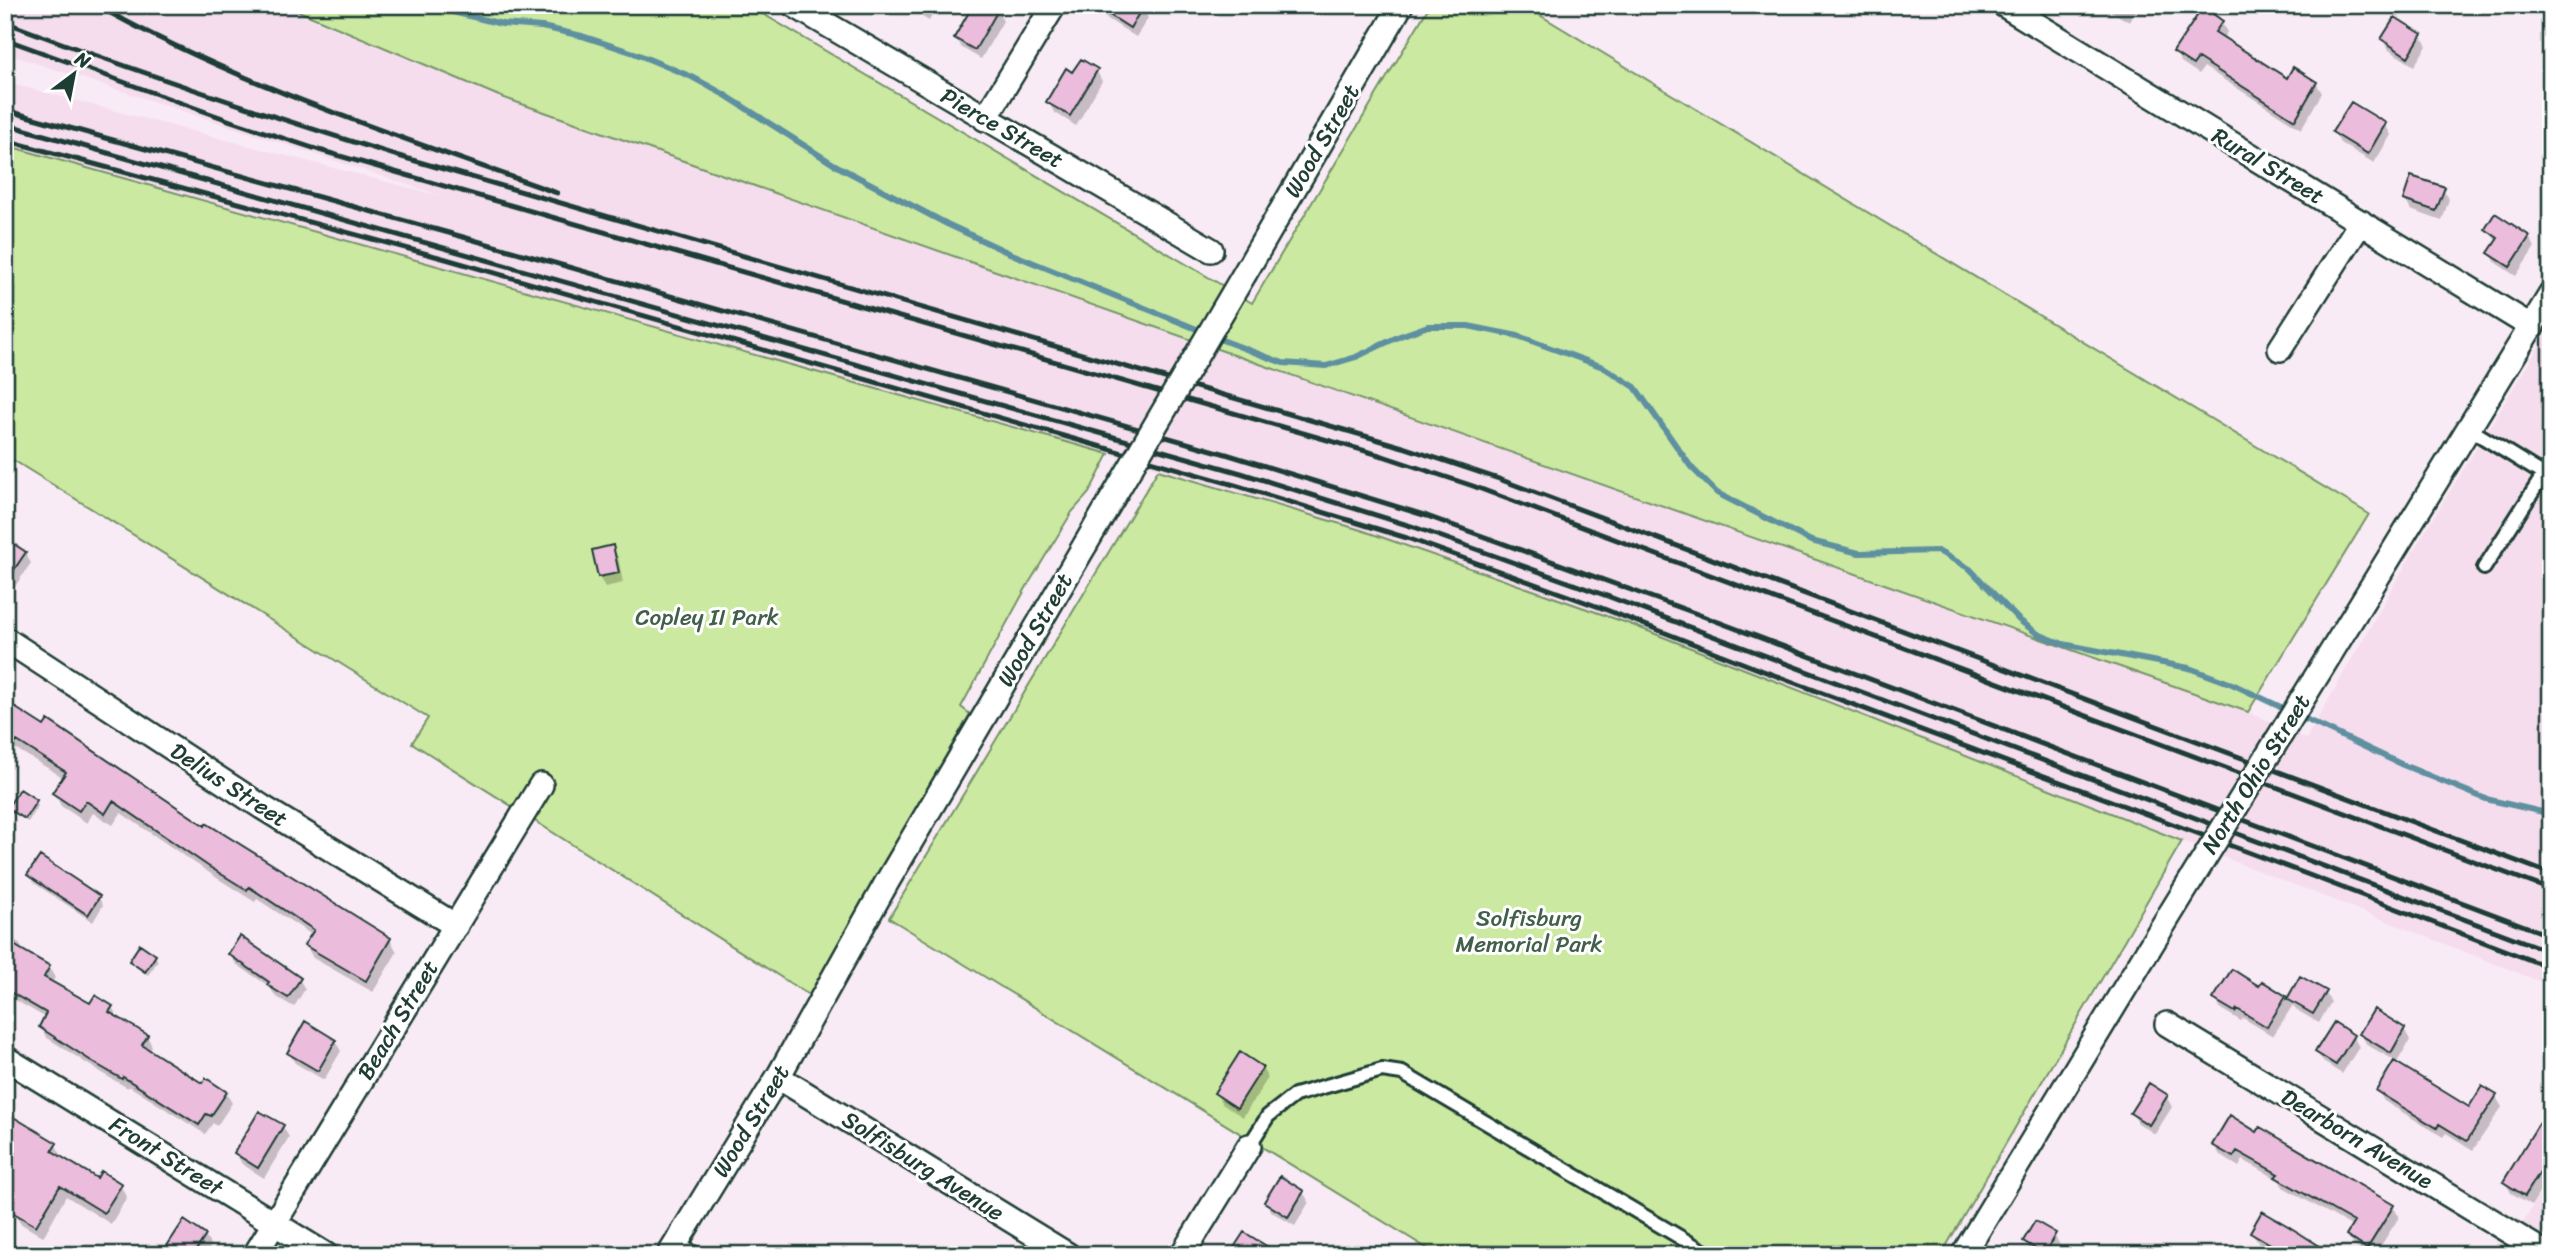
<svg xmlns="http://www.w3.org/2000/svg" width="2556" height="1260" viewBox="0 0 2556 1260" font-family="Sriracha,sans-serif">
<style>
.built{fill:#f5ddee}
.green{fill:#cbe9a1;stroke:#75936a;stroke-width:2}
.shadow{fill:#0003}
.lines{fill:none;stroke-linecap:round;stroke-linejoin:round}
.stream{stroke:#5e90a0;stroke-width:6}
.building{fill:#ecbcdd;stroke:#1f3d34;stroke-width:2}
.service-casing{stroke:#1f3d34;stroke-width:18}
.minor-casing{stroke:#1f3d34;stroke-width:28}
.service{stroke:#fff;stroke-width:12}
.minor{stroke:#fff;stroke-width:23}
.rail{stroke:#1f3d34;stroke-width:5}
.minor-bridge-casing{stroke:#1f3d34;stroke-width:28;stroke-linecap:butt}
.minor-bridge{stroke:#fff;stroke-width:23}
.labels{text-anchor:middle;dominant-baseline:central;stroke-width:6;stroke-linejoin:round;paint-order:stroke}
.street-label{font-size:23px;fill:#1f3d34;stroke:#fff}
.park-label{font-size:23px;fill:#415f4a;stroke:#fff}
</style>
<rect width="100%" height="100%" fill="#f9ebf5"/>
<filter id="ink" filterUnits="userSpaceOnUse"><feTurbulence type="fractalNoise" baseFrequency=".0143" numOctaves="2"/><feDisplacementMap in="SourceGraphic" scale="14" xChannelSelector="R" yChannelSelector="G"/><feConvolveMatrix kernelMatrix="1 2 1 2 8 2 1 2 1" color-interpolation-filters="sRGB"/></filter>
<g filter="url(#ink)">
<path class="built" d="M5 5H277L499 96 2248 712 2306 739 2418 543 2551 327V986L1631 624 1361 530 1109 454 5 145V82L445 197 5 53Z
M2551 1175V1255H2524L2509 1246Z"/>
<path class="green" d="M284 5H748L1252 303 1430 5H1523L2369 514 2248 712 499 96Z
M5 145 1109 454 1089 493 1072 512 1026 588 961 707 970 714 809 995 412 743 428 718 5 455Z
M1158 470 1361 530 1630 624 2182 841 1941 1255H1438L889 918Z"/>
<path class="shadow" d="M902 5H938L929 21Z
M2101 5H2140L2129 22Z
M1100 7 1142 8 1148 18 1136 37 1106 18Z
M997 11 1003 21 981 59 962 48 956 38Z
M2221 22 2227 32 2223 39 2288 80 2316 83 2322 93 2301 129 2204 67 2199 74 2181 62 2175 52Z
M2421 35 2427 46 2414 66 2389 50 2383 39Z
M2551 55V71L2546 63Z
M1096 70 1102 81 1076 126 1054 112 1048 102 1073 75Z
M2352 104 2385 124 2391 135 2374 163 2340 143 2334 132Z
M2443 188 2449 199 2442 221 2411 210 2405 200Z
M2487 229 2529 237 2535 247 2516 276 2496 263 2490 253 2497 242Z
M5 540 25 553 31 563 5 601Z
M612 547 618 557 623 583 605 587 599 577Z
M5 703 205 828 390 939 397 952 373 992 313 958 306 945 312 935 257 899 255 902 217 878 121 813 113 825 93 813 87 823 61 806 54 793 64 778 8 744Z
M36 801 38 806 28 822 12 812 9 808Z
M30 875 98 897 103 905 93 922 34 883Z
M5 934 19 943 25 954 49 967 55 978 51 983 90 1005 112 1007 118 1018 147 1036 152 1046 149 1051 203 1085 226 1093 232 1103 217 1126 213 1123 205 1134 129 1086 128 1088 103 1074 46 1037 41 1027 46 1018 5 994Z
M230 954 299 979 305 989 294 1007 275 996 270 987 236 964Z
M155 956 158 961 148 975 131 961Z
M2301 978 2325 992 2331 1002 2319 1023 2295 1009 2293 1005 2273 1036 2243 1018 2241 1021 2221 1009 2215 999 2260 988 2285 997 2288 1001Z
M2404 1029 2410 1040 2396 1064 2469 1109 2496 1097 2502 1107 2473 1150 2446 1133 2443 1137 2384 1101 2378 1091 2396 1061 2367 1045 2361 1034Z
M2353 1036 2359 1047 2342 1074 2323 1062 2317 1052Z
M335 1041 341 1051 324 1080 295 1063 289 1053Z
M1262 1068 1268 1078 1243 1117 1222 1104 1216 1093Z
M2166 1096 2172 1107 2155 1134 2138 1123 2132 1113Z
M5 1113 55 1144 62 1156 61 1158 98 1180 120 1185 127 1197 111 1224 66 1196 43 1237 20 1223 16 1216 5 1210Z
M283 1127 289 1137 264 1178 242 1164 236 1153Z
M2551 1132V1173L2532 1205 2511 1193 2505 1182Z
M2258 1134 2393 1206 2399 1217 2375 1255H2368L2354 1246 2348 1235 2353 1227 2283 1187 2279 1180 2243 1160 2239 1167 2220 1155 2214 1145Z
M1303 1192 1309 1202 1295 1226 1272 1212 1266 1202Z
M2252 1232 2323 1255H2278L2258 1243Z
M2054 1235 2060 1245 2055 1255H2036L2031 1252 2025 1241Z
M205 1236 211 1246 205 1255H165Z"/>
<g class="lines">
<path class="stream" d="M424 5 502 24 542 27 582 36 634 53 692 77 725 95 835 165 947 224 1007 252 1204 332
M1214 337 1283 363 1326 366 1356 357 1400 336 1428 326H1468L1518 336 1603 367 1635 387 1691 467 1717 493 1811 541 1859 553 1938 551 1970 569 2019 620 2038 634 2063 644 2189 668 2232 684 2289 711
M2299 716 2403 765 2486 799 2551 814"/>
</g>
<path class="building" d="M973 5H1001L975 50 954 38Z
M1094 5H1144L1130 28Z
M2203 7 2223 21 2215 32 2287 78 2293 67 2317 82 2295 120 2198 58 2193 65 2173 52Z
M2395 17 2422 34 2408 57 2381 39Z
M1081 59 1098 69 1070 116 1046 102 1066 68 1072 72Z
M2351 102 2386 123 2368 154 2332 132Z
M2411 176 2445 187 2436 211 2403 200Z
M2495 213 2530 236 2510 267 2488 253 2498 238 2485 229Z
M5 538 26 552 5 583Z
M613 545 619 573 598 577 592 550Z
M5 701 44 726 48 720 205 826 206 823 391 938 366 981 304 945 314 930 249 887 247 890 208 866 113 801 105 814 86 801 79 811 52 793 66 772 17 741 5 759Z
M20 789 37 800 25 819 7 808Z
M40 856 100 896 88 915 27 875Z
M240 936 301 978 288 998 267 985 269 982 228 954Z
M5 940 50 966 44 977 90 1003 95 995 113 1006 109 1012 148 1035 142 1045 202 1083 206 1078 227 1092 211 1116 206 1114 199 1125 123 1077 122 1079 96 1064 39 1027 46 1013 5 989Z
M140 944 156 955 145 972 129 961Z
M2232 969 2259 986 2262 981 2286 996 2267 1027 2237 1009 2235 1012 2213 999Z
M2300 976 2327 991 2313 1014 2287 999Z
M2374 1009 2405 1028 2391 1053 2359 1034Z
M305 1021 336 1040 318 1071 287 1053Z
M2334 1022 2354 1035 2336 1065 2315 1052Z
M1240 1052 1263 1067 1237 1108 1214 1093Z
M2394 1061 2469 1107 2482 1086 2497 1095 2467 1141 2439 1124 2437 1128 2376 1091Z
M2149 1083 2168 1095 2149 1125 2130 1113Z
M259 1111 284 1125 258 1168 234 1153Z
M5 1112 57 1143 52 1151 97 1178 101 1171 122 1184 104 1213 60 1186 36 1226 5 1208Z
M2230 1115 2257 1132 2260 1127 2394 1205 2367 1249 2346 1235 2354 1222 2275 1177 2278 1174 2237 1151 2233 1157 2212 1145Z
M2539 1123 2551 1130V1154L2525 1196 2503 1182Z
M1280 1176 1304 1191 1288 1217 1264 1202Z
M2262 1211 2288 1226 2334 1255H2289L2250 1232Z
M184 1220 206 1235 193 1255H161Z
M2035 1221 2056 1233 2044 1254 2023 1241Z
M1244 1232 1281 1255H1229Z"/>
<g class="lines">
<defs>
<path id="service" d="M2468 428 2549 478
M2484 568 2544 474
M1249 1146 1268 1116 1295 1095 1382 1070 1402 1073 1710 1255
M676 1243 697 1255"/>
<path id="minor" d="M794 5 1211 250
M2004 5 2532 327
M985 119 1054 5
M1245 273 1401 5
M2280 349 2361 222
M2356 612 2551 294
M5 639 262 807 456 926
M2167 1024 2548 1255
M5 1058 326 1255
M778 1077 1068 1255
M255 1255 541 785
M669 1255 778 1077 887 882 1085 545
M1182 1255 1249 1146
M1963 1255 2148 950"/>
</defs>
<use href="#service" class="service-casing"/>
<use href="#minor" class="minor-casing"/>
<use href="#service" class="service"/>
<use href="#minor" class="minor"/>
<path class="rail" d="M96 5C241 86 401 137 557 193
M5 22C134 71 264 114 395 155L1403 447 1499 479 2551 874
M5 39 231 121 319 150 1383 456 1473 486 2551 890
M5 110 456 235 1226 454 1427 516 1692 612 2551 936
M5 124 1241 473 1414 527 1607 596 2551 952
M5 140 446 259 1238 486 1407 538 1599 607 1758 669 2309 875 2551 968"/>
<defs>
<path id="minor-bridge" d="M1085 545 1245 273
M2148 950 2356 612"/>
</defs>
<use href="#minor-bridge" class="minor-bridge-casing"/>
<use href="#minor-bridge" class="minor-bridge"/>
</g>
</g>
<g class="labels">
<g class="street-label">
<text transform="translate(1002 128) rotate(30)">Pierce Street</text>
<text transform="translate(1322 141) rotate(-60)">Wood Street</text>
<text transform="translate(2268 166) rotate(31)">Rural Street</text>
<text transform="translate(1035 630) rotate(-60)">Wood Street</text>
<text transform="translate(2256 774) rotate(-58)">North Ohio Street</text>
<text transform="translate(229 785) rotate(33)">Delius Street</text>
<text transform="translate(398 1020) rotate(-59)">Beach Street</text>
<text transform="translate(751 1121) rotate(-59)">Wood Street</text>
<text transform="translate(2357 1139) rotate(31)">Dearborn Avenue</text>
<text transform="translate(166 1156) rotate(32)">Front Street</text>
<text transform="translate(923 1166) rotate(32)">Solfisburg Avenue</text>
</g>
<g class="park-label">
<text x="707" y="617">Copley II Park</text>
<text x="1529" y="918">Solfisburg<tspan x="1529" dy="26">Memorial Park</tspan></text>
</g>
</g>
<rect width="2556" height="1260" fill="none" stroke="#fff" stroke-width="28"/>
<rect x="14" y="14" width="2528" height="1232" fill="none" stroke="#1f3d34" stroke-width="2.5" filter="url(#ink)"/>
<g transform="translate(74 74) rotate(32)" stroke="#ffffff" stroke-width="5" paint-order="stroke">
<path d="M0-5L12 26L0 18L-12 26Z" fill="#1f3d34"/>
<text y="-10" font-size="19" font-weight="bold" text-anchor="middle" fill="#1f3d34">N</text>
</g>
</svg>
